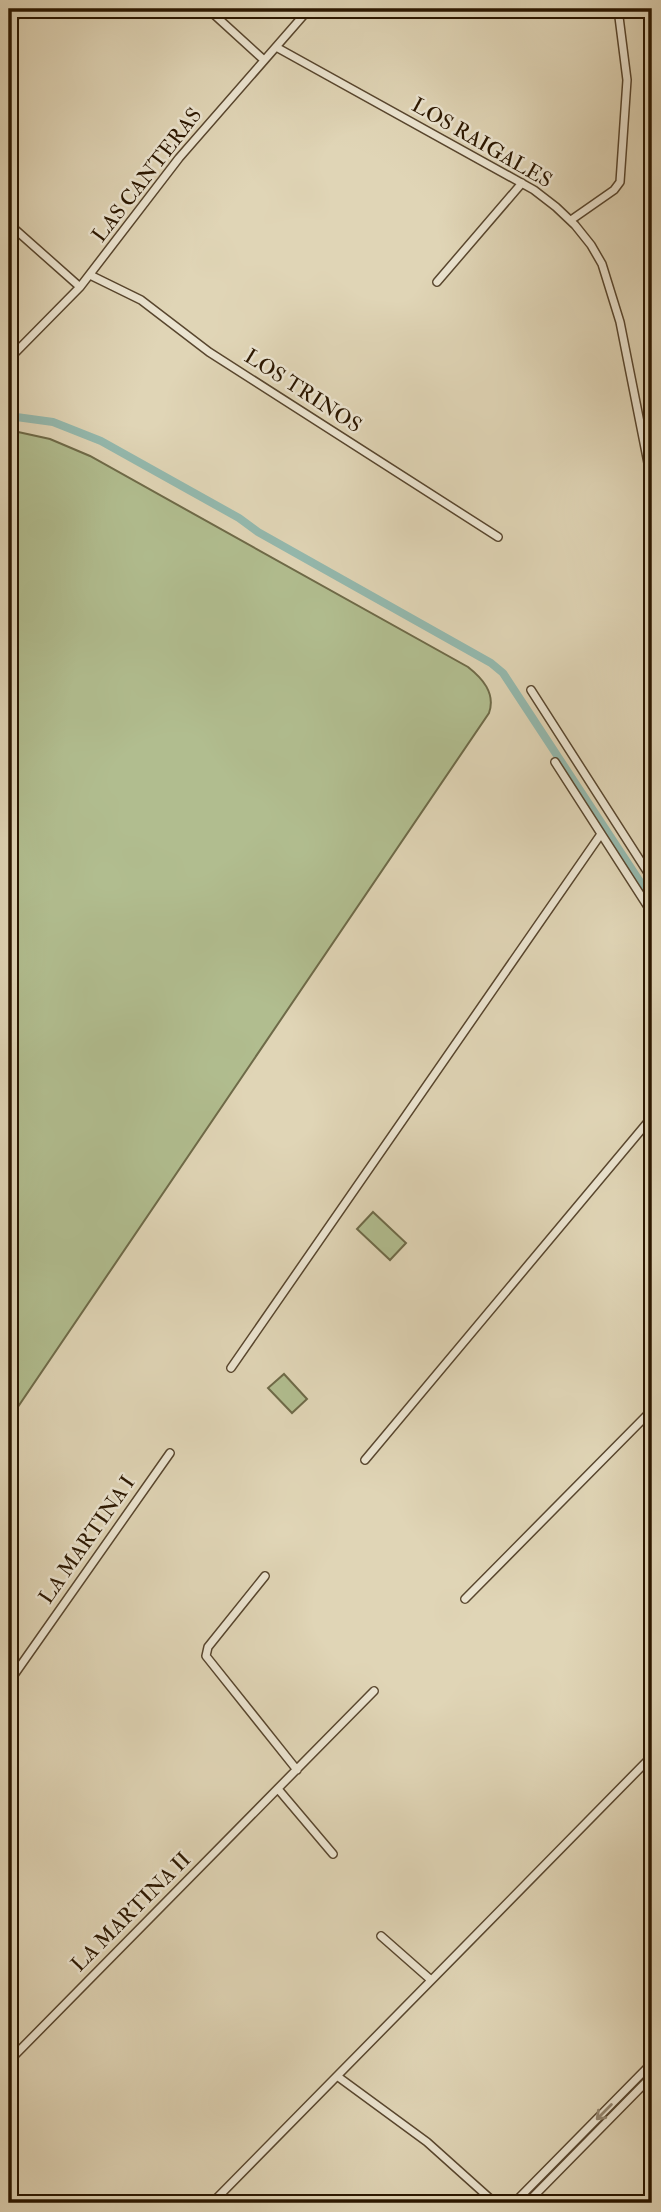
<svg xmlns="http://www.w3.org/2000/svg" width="661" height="2212" viewBox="0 0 661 2212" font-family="'IM FELL Double Pica',serif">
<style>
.green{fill:#b1bd8f;stroke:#6e6a48;stroke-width:2}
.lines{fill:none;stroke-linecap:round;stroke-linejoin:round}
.canal{stroke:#94b9ae;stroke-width:8}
.street-casing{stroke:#58462e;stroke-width:10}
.street{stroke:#ebe4d0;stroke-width:7}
.oneway{stroke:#958872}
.labels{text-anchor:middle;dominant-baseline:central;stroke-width:5;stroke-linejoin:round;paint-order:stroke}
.street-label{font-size:21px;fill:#2b1700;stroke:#ebe4d0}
</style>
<rect width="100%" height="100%" fill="#e0d5b6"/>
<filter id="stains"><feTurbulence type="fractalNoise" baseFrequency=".00286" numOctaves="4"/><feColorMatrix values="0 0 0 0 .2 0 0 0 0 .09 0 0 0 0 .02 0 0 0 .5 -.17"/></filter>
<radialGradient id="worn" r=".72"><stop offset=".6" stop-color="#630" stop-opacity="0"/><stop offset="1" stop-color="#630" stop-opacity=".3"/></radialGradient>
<path class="green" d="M9 430 50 439 90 456 468 667C482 678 496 693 489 713L9 1420Z
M373 1212 406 1243 390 1260 357 1229Z
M284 1374 307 1399 292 1413 268 1388Z"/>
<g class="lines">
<path class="canal" d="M9 416 53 422 101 441 239 518 258 532 491 663 503 673 652 900"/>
<defs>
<path id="street" d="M208 9 264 60
M9 32 18 9
M276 47 534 190 556 207 575 225 591 245 602 264 620 322 652 483
M571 220 614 190 620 182 627 80 618 9
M9 224 80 287
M90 275 141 300 209 352 498 537
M437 282 522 183
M9 359 80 287 179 158 309 9
M531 690 652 879
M555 762 652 913
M231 1368 601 834
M365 1460 652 1117
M265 1576 208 1647 206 1656 297 1770
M465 1599 652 1410
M9 1682 170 1453
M278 1789 333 1854
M381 1936 431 1980
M9 2061 374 1691
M337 2076 427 2142 495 2203
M212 2203 652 1756
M514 2203 652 2063
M527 2203 652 2076"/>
</defs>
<use href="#street" class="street-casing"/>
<use href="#street" class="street"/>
</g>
<defs><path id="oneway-shaft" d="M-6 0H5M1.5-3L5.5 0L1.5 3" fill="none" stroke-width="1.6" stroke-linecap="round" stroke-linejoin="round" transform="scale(1.75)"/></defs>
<use class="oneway" href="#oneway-shaft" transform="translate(604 2112) rotate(135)"/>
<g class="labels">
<g class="street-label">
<text transform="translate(482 143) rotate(30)">LOS RAIGALES</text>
<text transform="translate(147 175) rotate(-52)">LAS CANTERAS</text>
<text transform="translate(303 391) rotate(33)">LOS TRINOS</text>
<text transform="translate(87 1540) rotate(-55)">LA MARTINA I</text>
<text transform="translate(131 1912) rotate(-45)">LA MARTINA II</text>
</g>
</g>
<rect width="661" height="2212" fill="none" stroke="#e0d5b6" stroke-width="35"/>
<rect x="10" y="10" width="640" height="2191" fill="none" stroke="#2b1700" stroke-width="3.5"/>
<rect x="18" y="18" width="626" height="2177" fill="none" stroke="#2b1700" stroke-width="2"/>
<rect width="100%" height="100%" filter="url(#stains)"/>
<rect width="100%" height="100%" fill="url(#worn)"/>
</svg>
